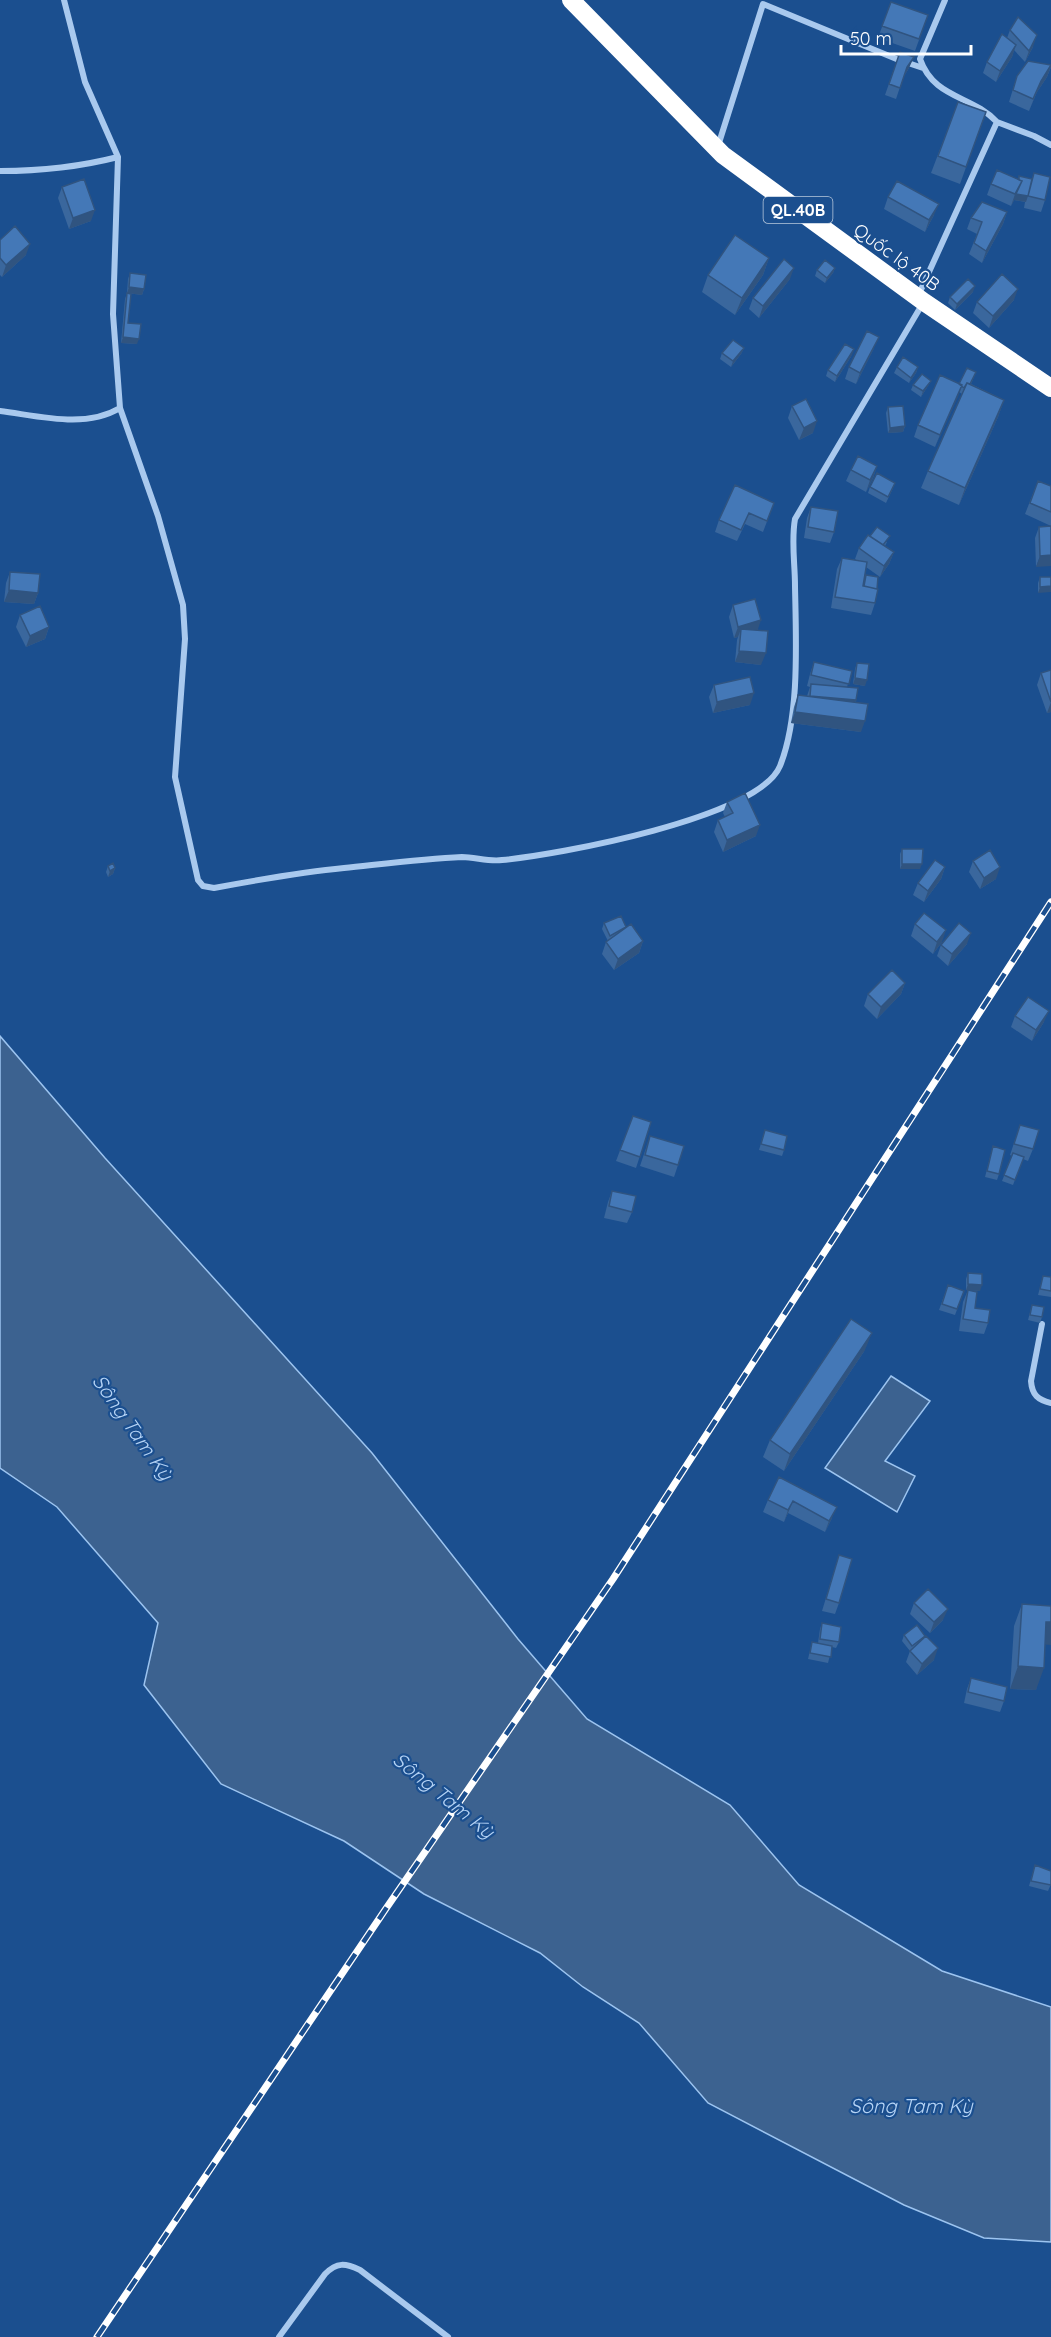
<svg xmlns="http://www.w3.org/2000/svg" width="1051" height="2337" viewBox="0 0 1051 2337" font-family="Quicksand,sans-serif">
<style>
.water{fill:#3c6290;stroke:#9cc4f0;stroke-width:1.5}
.lines{fill:none;stroke-linecap:round;stroke-linejoin:round}
.street{stroke:#a9c9ee;stroke-width:6}
.highway{stroke:#fff;stroke-width:18}
.rail-casing{stroke:#fff;stroke-width:7}
.rail{stroke:#1b4f8f;stroke-width:4.5;stroke-dasharray:14;stroke-linecap:butt}
.wall{fill:#3a679d}
.shaded-wall{fill:#305480}
.building{fill:#4478b7;stroke:#305480;stroke-width:1.5}
.labels{text-anchor:middle;dominant-baseline:central;stroke-width:4.5;stroke-linejoin:round;paint-order:stroke}
.shield{fill:#1b4f8f;stroke:#bbcadd;stroke-width:1.5}
.shield-label{font-size:16px;font-weight:bold;fill:#fff}
.street-label{font-size:18px;fill:#fff;stroke:#1b4f8f}
.water-label{font-size:20px;font-style:italic;fill:#b5d3f5;stroke:#1b4f8f}
</style>
<rect width="100%" height="100%" fill="#1b4f8f"/>
<path class="water" d="M0 1036 105 1158 372 1453 518 1639 587 1719 730 1805 799 1885 942 1971 1051 2007V2242L984 2238 904 2205 708 2103 639 2023 583 1987 540 1953 424 1894 344 1841 221 1784 144 1685 158 1623 57 1507 0 1468Z
M891 1376 930 1401 885 1461 915 1476 897 1512 825 1468Z"/>
<g class="lines">
<path class="street" d="M64 0 85 82 118 157 113 314 120 408 158 516 183 605 185 639 175 777 198 880 203 886 214 888C257 880 301 872 344 868 383 864 423 859 462 857 475 857 489 862 502 860 557 855 759 818 780 766 800 716 796 641 795 586 795 563 791 541 795 519L923 303
M997 122 1034 136 1051 145
M718 146 763 4 899 60 923 68
M0 171C40 171 79 167 118 157
M919 294 997 122C972 95 934 99 920 59L945 0
M0 411C39 416 85 429 120 408
M1042 1324 1031 1381C1032 1395 1038 1400 1051 1403
M279 2337 325 2274C337 2262 345 2263 360 2270L448 2337"/>
<path class="highway" d="M571 0 723 155 924 302 1051 388"/>
<defs>
<path id="rail" d="M97 2337 385 1910 613 1579 1051 902"/>
</defs>
<use href="#rail" class="rail-casing"/>
<use href="#rail" class="rail"/>
</g>
<path class="wall" d="M891 2 928 15 915 51 878 38Z
M1010 30 1033 47 1025 62 1014 50 1012 57 996 82 983 73 987 62 1007 38Z
M900 52 909 68 903 78 896 99 885 95Z
M1051 67 1047 77 1037 92 1029 111 1009 102 1017 76Z
M958 102 986 112 960 184 931 173Z
M1034 173 1045 200 1041 212 1024 208 1025 202 1014 200 1011 206 987 195 991 184 1018 179 1019 176 1032 179Z
M62 187 91 221 69 229 58 198Z
M888 197 934 215 925 232 884 209Z
M1007 212 1003 224 982 263 969 254 977 234 967 229 971 218Z
M0 240 26 255 2 277 0 275Z
M769 258 763 275 735 315 702 292 708 275Z
M835 268 833 273 825 283 815 276 817 270Z
M130 273 144 289 142 295 127 293 128 279Z
M790 279 759 318 749 309 753 298Z
M973 292 955 310 948 303 950 297Z
M127 293 128 323 137 344 121 343 125 299Z
M1014 300 989 328 973 313 977 302Z
M744 348 741 354 731 367 720 359 722 353Z
M874 348 856 384 845 379 849 367Z
M852 355 835 382 826 376 828 370Z
M897 367H918L916 373 909 383 894 373Z
M976 372 971 384 1004 400 998 417 959 505 921 488 928 471 962 394 959 392 935 447 914 437 918 425 959 384Z
M931 381 928 386 921 397 911 390 913 385Z
M792 406 813 433 799 440 788 418Z
M888 407 905 426 903 432 888 433 886 413Z
M877 466 873 478 866 492 846 481 851 470Z
M1038 481 1051 486V526L1025 514Z
M870 487 893 488 886 503 868 493Z
M774 503 763 532 745 524 737 541 715 532 719 520Z
M811 507 834 532 830 543 804 538 807 518Z
M1051 526 1036 567 1035 538 1039 527Z
M870 536 887 542 885 546 894 552 889 564 880 577 866 567 864 580 866 575 875 603 871 615 831 608 837 569 842 558 856 560 855 559 859 548Z
M10 572 38 593 34 604 4 602 6 583Z
M1040 577H1051L1038 593V583Z
M733 605 758 630 761 665 735 662 737 640 738 637 734 638 729 617Z
M20 615 49 627 45 639 26 647 16 627Z
M814 662 852 671 847 687 856 700 855 703 861 732 791 723 794 707 798 695 807 696 810 687 807 686 810 674Z
M857 663 865 686 853 684 855 669Z
M1051 670V712L1047 713 1037 685 1041 673Z
M714 685 750 705 713 713 709 697Z
M727 802 756 836 723 852 714 832 718 820 725 817 723 813Z
M902 849 920 869H900V854Z
M973 861 996 879 980 889 969 872Z
M108 866 115 868 113 874 108 877 106 872Z
M945 867 941 879 924 902 913 895 918 883Z
M604 923 626 927 643 941 639 953 614 970 602 954 606 942 608 941 602 929Z
M915 924 942 942 933 954 911 936Z
M967 944 948 966 937 956 941 945Z
M905 983 901 994 877 1019 864 1006 868 994Z
M1015 1016 1044 1022 1032 1041 1011 1027Z
M633 1116 651 1122 636 1168 616 1161Z
M1020 1125 1033 1149 1028 1161 1023 1159 1013 1185 1002 1181 1012 1156 1010 1155Z
M765 1130 784 1150 782 1156 759 1150Z
M650 1136 678 1165 674 1177 640 1166Z
M993 1146 999 1174 997 1180 985 1177Z
M612 1191 632 1212 627 1223 604 1218 608 1202Z
M968 1273 980 1291 966 1290V1279Z
M1043 1276 1051 1277V1297L1038 1295Z
M948 1285 964 1291 955 1315 939 1310Z
M968 1290 975 1308 988 1323 984 1334 959 1331 963 1302Z
M1032 1305 1042 1317 1040 1323 1028 1320Z
M865 1350 784 1471 763 1457 770 1440Z
M779 1477 832 1518 825 1532 788 1513 784 1522 763 1512 768 1500Z
M839 1555V1603L835 1614 822 1611Z
M914 1603 943 1620 930 1633 910 1614Z
M1022 1604 1045 1645 1036 1690 1010 1689 1014 1626Z
M822 1623 839 1642 836 1648 832 1647 828 1663 808 1659 812 1642 818 1643 820 1629Z
M904 1635 925 1636 934 1660 917 1675 906 1662 910 1651 902 1641Z
M971 1678 1004 1701 1000 1712 964 1703 967 1689Z
M1035 1865 1051 1884 1048 1891 1029 1886Z"/>
<path class="shaded-wall" d="M1037 35 1033 47 1025 62 1029 51Z
M1016 45 1012 57 996 82 1000 71Z
M914 57 909 68 903 78 907 67Z
M1051 66 1047 77 1037 92 1029 111 1041 81Z
M1015 194 1028 196 1026 202 1014 200 1011 206Z
M939 204 934 215 925 232 929 220Z
M95 210 91 221 69 229 73 218Z
M1007 212 1003 224 982 263 986 251Z
M30 244 26 255 2 277 6 265Z
M769 258 763 275 735 315 742 298Z
M794 268 790 279 759 318 763 306Z
M835 268 833 273 825 283 827 278Z
M975 286 973 292 955 310 957 304Z
M129 287 144 289 142 295 127 293Z
M1018 289 1014 300 989 328 993 316Z
M123 337 139 339 137 344 121 343Z
M879 337 874 348 856 384 860 373Z
M744 348 741 354 731 367 733 361Z
M854 349 852 355 835 382 837 376Z
M918 367 916 373 909 383 911 378Z
M931 381 928 386 921 397 923 391Z
M962 385 958 397 935 447 940 435Z
M1004 400 998 417 959 505 965 488Z
M817 421 813 433 799 440 804 428Z
M905 426 903 432 888 433 890 428Z
M877 466 873 478 866 492 870 480Z
M894 552 889 564 880 577 884 566Z
M1051 555V566L1036 567 1040 556Z
M1051 586V592L1038 593 1040 587Z
M9 590 38 593 34 604 4 602Z
M761 620 757 632 741 629 738 637 734 638 738 627Z
M49 627 45 639 26 647 30 636Z
M739 651 766 653 761 665 735 662Z
M855 678 867 680 865 686 853 684Z
M754 693 750 705 713 713 717 702Z
M810 696 856 700 852 711 806 707Z
M1051 702V712L1047 713Z
M795 712 865 721 861 732 791 723Z
M760 825 756 836 723 852 727 840Z
M902 864H922L920 869H900Z
M945 867 941 879 924 902 928 891Z
M1000 867 996 879 980 889 984 878Z
M115 868 113 874 108 877 110 871Z
M946 930 942 942 933 954 937 942Z
M971 933 967 944 948 966 952 954Z
M643 941 639 953 614 970 618 959Z
M905 983 901 994 877 1019 881 1007Z
M1049 1011 1044 1022 1032 1041 1036 1030Z
M968 1284 982 1285 980 1291 966 1290Z
M872 1333 865 1350 784 1471 790 1454Z
M793 1501 788 1513 784 1522 788 1510Z
M837 1507 832 1518 825 1532 829 1521Z
M948 1609 943 1620 930 1633 934 1622Z
M1046 1622H1051V1645L1038 1644Z
M938 1648 934 1660 917 1675 922 1664Z
M1018 1666 1044 1668 1036 1690 1010 1689Z"/>
<path class="building" d="M891 2 928 15 919 39 882 26Z
M1018 17 1037 35 1029 51 1010 30Z
M1002 34 1016 45 1000 71 987 62Z
M900 52 914 57 907 67 900 88 889 84Z
M1028 61 1051 65 1041 81 1033 99 1013 90 1017 76Z
M958 102 986 112 966 167 938 156Z
M997 170 1022 181 1015 194 991 184Z
M1034 173 1050 177 1045 200 1028 196Z
M1019 176 1032 179 1028 196 1016 194 1022 181 1019 180Z
M84 179 95 210 73 218 62 187Z
M897 181 939 204 929 220 888 197Z
M982 202 1007 212 986 251 974 243 982 222 971 218Z
M15 226 30 244 6 265 0 258V240Z
M735 235 769 258 742 298 708 275Z
M784 259 794 268 763 306 753 298Z
M825 260 835 268 827 278 817 270Z
M130 273 146 275 144 289 129 287Z
M1002 274 1018 289 993 316 977 302Z
M968 279 975 286 957 304 950 297Z
M127 293 131 294 128 323 141 324 139 339 123 337Z
M867 331 879 337 860 373 849 367Z
M733 340 744 348 733 361 722 353Z
M845 344 854 349 837 376 828 370Z
M903 357 918 367 911 378 897 367Z
M967 368 976 372 970 384 967 383 964 388 959 384Z
M922 374 931 381 923 391 913 385Z
M940 375 962 385 940 435 918 425Z
M967 383 1004 400 965 488 928 471Z
M806 399 817 421 804 428 792 406Z
M903 406 905 426 890 428 888 407Z
M858 456 877 466 870 480 851 470Z
M877 473 895 483 888 497 870 487Z
M1038 481 1051 486V512L1030 503Z
M735 485 774 503 767 521 749 513 741 530 719 520Z
M811 507 838 511 834 532 808 527Z
M1051 526V555L1040 556 1039 527Z
M877 527 890 536 883 545 870 536Z
M868 535 894 552 884 566 859 548Z
M842 558 867 562 863 586 878 589 875 603 835 597Z
M10 572 40 574 38 593 9 590Z
M866 575 878 577 877 589 864 586Z
M1040 577H1051V586L1040 587Z
M755 599 761 620 738 627 733 605Z
M40 606 49 627 30 636 20 615Z
M741 629 768 631 766 653 739 651Z
M814 662 852 671 849 684 811 675Z
M857 663 869 664 867 680 855 678Z
M1051 670V702L1041 673Z
M750 677 754 693 717 702 714 685Z
M811 684 858 688 856 700 810 696Z
M798 695 868 704 865 721 795 712Z
M745 793 760 825 727 840 718 820 733 813 727 802Z
M902 849H923L922 864H902Z
M990 850 1000 867 984 878 973 861Z
M935 860 945 867 928 891 918 883Z
M113 863 115 868 110 871 108 866Z
M924 913 946 930 937 942 915 924Z
M621 916 626 927 610 936 604 923Z
M959 923 971 933 952 954 941 945Z
M631 924 643 941 618 959 606 942Z
M892 970 905 983 881 1007 868 994Z
M1028 997 1049 1011 1036 1030 1015 1016Z
M633 1116 651 1122 640 1157 620 1150Z
M1020 1125 1039 1130 1033 1149 1014 1144Z
M765 1130 787 1136 784 1150 761 1144Z
M650 1136 684 1146 678 1165 645 1155Z
M993 1146 1005 1150 999 1174 987 1171Z
M1013 1153 1024 1157 1015 1180 1004 1175Z
M612 1191 636 1196 632 1212 609 1206Z
M968 1273 982 1274V1285L968 1284Z
M1043 1276 1051 1277V1291L1040 1289Z
M948 1285 964 1291 957 1309 942 1304Z
M968 1290 977 1292 975 1308 990 1310 988 1323 963 1319Z
M1032 1305 1044 1307 1042 1317 1030 1315Z
M851 1319 872 1333 790 1454 770 1440Z
M779 1477 837 1507 829 1521 793 1501 788 1510 768 1500Z
M839 1555 852 1559 839 1603 826 1599Z
M928 1589 948 1609 934 1622 914 1603Z
M1022 1604 1051 1606V1622H1046L1044 1668 1018 1666Z
M822 1623 841 1627 839 1642 820 1639Z
M917 1625 925 1636 912 1646 904 1635Z
M926 1636 938 1648 922 1664 910 1651Z
M812 1642 832 1646 831 1657 810 1653Z
M971 1678 1007 1687 1004 1701 968 1692Z
M1035 1865 1051 1871V1885L1031 1881Z"/>
<g class="labels">
<rect class="shield" x="763.5" y="197" width="69" height="26" rx="4.5"/>
<g class="shield-label">
<text x="798" y="210">QL.40B</text>
</g>
<g class="street-label">
<text transform="translate(897 257) rotate(36)">Quốc lộ 40B</text>
</g>
<g class="water-label">
<text transform="translate(133 1427) rotate(55)">Sông Tam Kỳ</text>
<text transform="translate(444 1795) rotate(39)">Sông Tam Kỳ</text>
<text x="911" y="2105">Sông Tam Kỳ</text>
</g>
</g>
<path d="M841 45v9h130v-9" fill="none" stroke="#ffffff" stroke-width="3"/>
<text x="850" y="45" font-size="18" fill="#ffffff" stroke="#1b4f8f" stroke-width="4.5" paint-order="stroke">50 m</text>
</svg>
